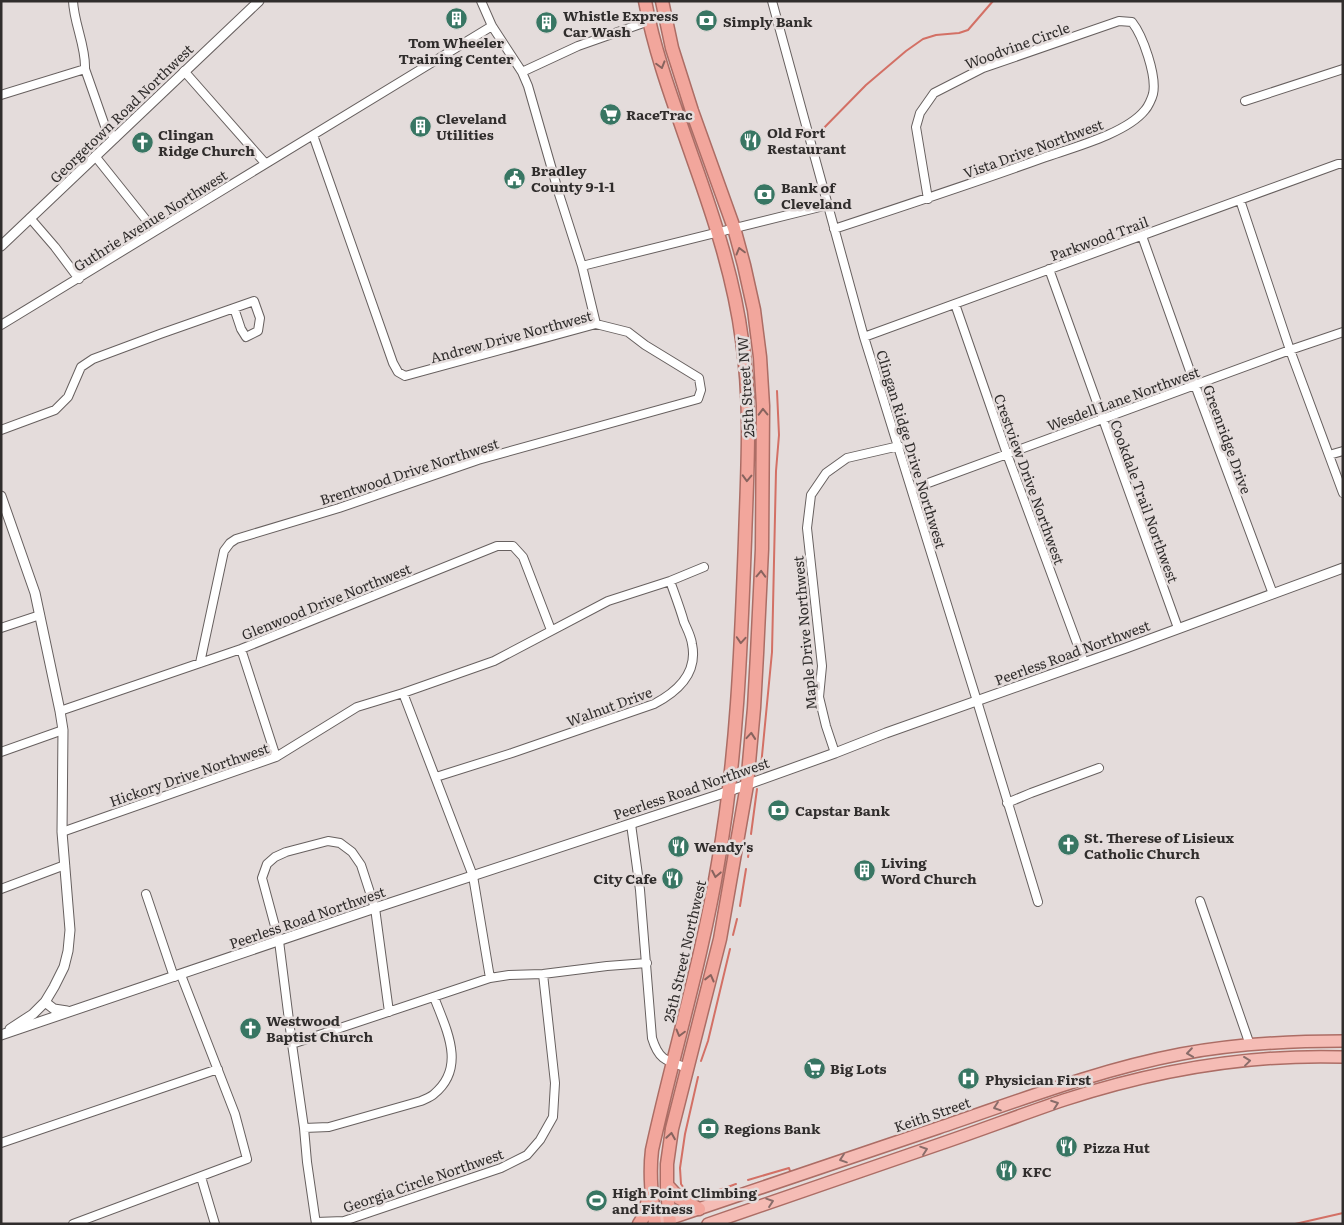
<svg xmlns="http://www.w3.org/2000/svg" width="1344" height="1225" viewBox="0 0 1344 1225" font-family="Literata,serif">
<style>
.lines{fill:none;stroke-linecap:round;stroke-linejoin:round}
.stream{stroke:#d37065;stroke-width:2}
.minor-casing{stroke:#67605f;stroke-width:10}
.tertiary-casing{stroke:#67605f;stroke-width:11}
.primary-casing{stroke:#ac6d65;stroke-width:14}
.trunk-casing{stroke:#ac6d65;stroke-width:15}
.minor{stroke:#fff;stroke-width:8}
.tertiary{stroke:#fff;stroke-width:9}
.primary{stroke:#f5bcb5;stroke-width:11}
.trunk{stroke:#f2a69c;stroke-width:12}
.oneway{stroke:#87635e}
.oneway2{stroke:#896d6a}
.labels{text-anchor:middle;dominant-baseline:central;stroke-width:5;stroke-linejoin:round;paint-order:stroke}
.poi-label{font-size:14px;font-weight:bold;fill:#302d2c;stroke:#e4dcdb;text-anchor:start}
.street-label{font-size:14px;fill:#302d2c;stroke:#e4dcdb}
</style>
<rect width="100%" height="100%" fill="#e4dcdb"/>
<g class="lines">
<path class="stream" d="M815 137 866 85 906 51 923 39 936 35 959 33 968 30 993 1
M761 766 772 652 776 471 779 435 777 391
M751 834 757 789
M748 857 750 845
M740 906 746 869
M733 935 737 919
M701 1061 708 1041 730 949
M698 1077 685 1134 680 1168 681 1184 686 1191 694 1196H702L736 1184
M748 1180 789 1168 790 1171
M1295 1224 1343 1213"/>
<defs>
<path id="minor" d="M73 1C74 24 86 46 85 69L105 126 115 138
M481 1 492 26 522 72 528 86 559 194 582 266 596 324
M772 1 864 337 977 701 1038 902
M184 71 265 163
M522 72 578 46 649 21 664 14
M1 95 85 69
M1245 101 1343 69
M95 156 155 231
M1240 200 1290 350 1343 493
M30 218 55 247 79 279
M834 229C904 206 974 183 1043 158 1071 148 1126 134 1145 110 1148 107 1152 98 1153 94 1157 76 1143 36 1132 22L1119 21 983 68 934 93 920 113 916 127 928 199
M1142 236 1195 385 1273 594
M582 266 828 205
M1049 269 1178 628
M955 304 1007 454 1084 662
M1 325 492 26
M864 337 1338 164H1343
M1 430 55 410 68 397 81 367 93 359 160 334 254 301 260 318 258 331 246 337 241 329 234 308
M1329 455 1343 451
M912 489 1290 350 1343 332
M1 628 40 615
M241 649 276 757
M200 663 224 551 230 543 236 539 339 508 478 460 698 399 701 390 699 378 645 345 628 332 596 324 405 376 398 372 393 363 313 135
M403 693 473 876 490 978
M60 711 241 649 497 546H513L523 557 551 630
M1 752 63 730
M835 753 826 726 819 697 822 666 807 528 811 495 826 473 847 458 899 446
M436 777 512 753 654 704C677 692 698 673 692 644 691 636 687 629 684 622 680 608 675 595 670 581
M1007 803 1031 793 1099 768
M631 824 640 890 652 1038C659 1061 667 1061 688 1068
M62 832 276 757 357 707 403 693 494 661 608 601 670 581 704 567
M1 889 65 865
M146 894 174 977
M1200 901 1250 1045
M292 1044 490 978 509 975 543 974 607 966 647 963
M304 1128 329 1127 421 1101C425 1099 431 1097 434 1094 467 1067 446 1029 434 997
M1 1143 218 1069
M201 1177 215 1224
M316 1222 344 1221 501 1168 527 1155 540 1140 553 1117 555 1083 543 974
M73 1224 247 1159 235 1114 181 975
M316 1224 307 1162 304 1128 292 1044 279 941 262 878 267 864 275 857 286 852 328 841 340 843 352 852 361 865 375 908 389 1012"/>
<path id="tertiary" d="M1 246 259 1
M1 496 35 593 60 711 63 730 62 832 70 930 68 951 64 967 54 987 45 1002 33 1014 10 1029
M45 1002 54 1009 67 1011
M1 1035 375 908 718 795 835 753 886 733 1126 648 1343 568"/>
<path id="primary" d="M654 1224C749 1191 844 1160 938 1128 1018 1101 1097 1070 1181 1054 1234 1044 1289 1041 1343 1041
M708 1224C785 1197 863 1171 940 1144 981 1130 1023 1114 1064 1100 1153 1071 1249 1054 1343 1057"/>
<path id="trunk" d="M645 1C655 55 675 107 693 159 714 218 734 278 742 340 752 407 747 474 745 540 741 648 737 757 718 863 702 960 673 1054 652 1150 649 1174 652 1199 655 1224
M662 1 672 48 692 111 734 228 744 265 754 310 760 357 763 406 762 549 757 654 754 708 747 785 720 939 672 1129 667 1164V1189L670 1224
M667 1185 679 1198 699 1209
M639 1224 644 1216 649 1195"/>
</defs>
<use href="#minor" class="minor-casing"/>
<use href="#tertiary" class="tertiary-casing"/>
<use href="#primary" class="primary-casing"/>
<use href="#trunk" class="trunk-casing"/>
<use href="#minor" class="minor"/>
<use href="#tertiary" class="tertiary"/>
<use href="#primary" class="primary"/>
<use href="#trunk" class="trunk"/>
</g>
<defs><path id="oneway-chevron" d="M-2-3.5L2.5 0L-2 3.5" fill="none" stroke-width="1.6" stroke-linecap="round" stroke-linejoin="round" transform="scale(1.25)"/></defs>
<g class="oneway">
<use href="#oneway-chevron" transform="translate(661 65) rotate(74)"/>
<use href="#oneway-chevron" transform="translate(740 251) rotate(-105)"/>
<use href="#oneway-chevron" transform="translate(763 412) rotate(-91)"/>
<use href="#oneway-chevron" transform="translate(747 478) rotate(92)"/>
<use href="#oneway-chevron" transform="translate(761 574) rotate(-88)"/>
<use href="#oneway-chevron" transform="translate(741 640) rotate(94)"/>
<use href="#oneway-chevron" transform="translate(751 736) rotate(-85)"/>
<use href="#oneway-chevron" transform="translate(716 874) rotate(101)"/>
<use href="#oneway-chevron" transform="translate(710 978) rotate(-76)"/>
<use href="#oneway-chevron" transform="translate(680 1033) rotate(105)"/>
<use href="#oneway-chevron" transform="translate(671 1136) rotate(-81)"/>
</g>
<g class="oneway2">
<use href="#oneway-chevron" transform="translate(1190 1053) rotate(172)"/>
<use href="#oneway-chevron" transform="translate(1247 1061) rotate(-7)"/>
<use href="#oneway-chevron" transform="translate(1055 1104) rotate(-20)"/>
<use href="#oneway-chevron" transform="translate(997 1107) rotate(161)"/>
<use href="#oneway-chevron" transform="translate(924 1150) rotate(-19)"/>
<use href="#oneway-chevron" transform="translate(843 1159) rotate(161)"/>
<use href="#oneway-chevron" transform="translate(770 1202) rotate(-19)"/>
</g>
<defs>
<symbol id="building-disc" viewBox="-11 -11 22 22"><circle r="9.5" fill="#387663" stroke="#e4dcdb"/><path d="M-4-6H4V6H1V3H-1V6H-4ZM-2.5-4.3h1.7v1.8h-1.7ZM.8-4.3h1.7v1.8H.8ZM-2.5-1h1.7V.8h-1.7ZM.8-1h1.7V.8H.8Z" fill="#fff"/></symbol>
<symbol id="bank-disc" viewBox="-11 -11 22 22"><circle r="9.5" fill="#387663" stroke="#e4dcdb"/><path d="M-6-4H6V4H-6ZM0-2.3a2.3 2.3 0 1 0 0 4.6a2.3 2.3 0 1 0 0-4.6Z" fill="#fff"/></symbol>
<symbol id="supermarket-disc" viewBox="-11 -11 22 22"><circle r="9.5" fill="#387663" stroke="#e4dcdb"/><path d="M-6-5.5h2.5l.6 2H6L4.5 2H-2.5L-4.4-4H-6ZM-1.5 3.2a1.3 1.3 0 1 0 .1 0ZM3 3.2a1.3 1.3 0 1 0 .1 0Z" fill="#fff"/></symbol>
<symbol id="restaurant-disc" viewBox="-11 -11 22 22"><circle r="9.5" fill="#387663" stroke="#e4dcdb"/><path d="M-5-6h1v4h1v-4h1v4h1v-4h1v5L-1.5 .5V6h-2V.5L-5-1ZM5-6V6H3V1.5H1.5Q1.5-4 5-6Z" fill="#fff"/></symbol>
<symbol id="church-disc" viewBox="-11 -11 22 22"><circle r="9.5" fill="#387663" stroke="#e4dcdb"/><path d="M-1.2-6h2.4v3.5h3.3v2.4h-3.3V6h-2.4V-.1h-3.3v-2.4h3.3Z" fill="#fff"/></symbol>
<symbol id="civic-disc" viewBox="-11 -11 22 22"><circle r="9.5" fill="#387663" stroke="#e4dcdb"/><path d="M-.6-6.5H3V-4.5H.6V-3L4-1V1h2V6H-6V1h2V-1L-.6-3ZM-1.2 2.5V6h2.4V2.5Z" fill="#fff"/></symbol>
<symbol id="hospital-disc" viewBox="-11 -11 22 22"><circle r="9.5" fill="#387663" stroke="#e4dcdb"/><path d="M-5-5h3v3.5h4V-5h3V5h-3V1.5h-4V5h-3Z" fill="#fff"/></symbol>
<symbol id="stadium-disc" viewBox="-11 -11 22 22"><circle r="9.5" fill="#387663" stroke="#e4dcdb"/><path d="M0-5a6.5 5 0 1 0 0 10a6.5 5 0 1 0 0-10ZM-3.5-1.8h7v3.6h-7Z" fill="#fff"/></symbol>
</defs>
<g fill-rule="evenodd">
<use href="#building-disc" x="444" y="6" width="25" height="25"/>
<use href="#bank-disc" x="694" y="8" width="25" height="25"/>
<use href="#building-disc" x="534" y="10" width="25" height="25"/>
<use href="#supermarket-disc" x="598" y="102" width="25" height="25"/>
<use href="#building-disc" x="408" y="114" width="25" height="25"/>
<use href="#restaurant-disc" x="738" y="128" width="25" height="25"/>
<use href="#church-disc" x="130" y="130" width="25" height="25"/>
<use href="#civic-disc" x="502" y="166" width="25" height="25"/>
<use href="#bank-disc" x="752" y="182" width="25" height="25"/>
<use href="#bank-disc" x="766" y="798" width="25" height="25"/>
<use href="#church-disc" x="1056" y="832" width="25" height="25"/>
<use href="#restaurant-disc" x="666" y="834" width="25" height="25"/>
<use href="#building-disc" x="852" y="858" width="25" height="25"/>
<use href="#restaurant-disc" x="660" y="866" width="25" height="25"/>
<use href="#church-disc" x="238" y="1016" width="25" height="25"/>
<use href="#supermarket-disc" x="802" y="1056" width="25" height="25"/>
<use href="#hospital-disc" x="956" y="1066" width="25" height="25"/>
<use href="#bank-disc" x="696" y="1116" width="25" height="25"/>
<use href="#restaurant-disc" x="1054" y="1134" width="25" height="25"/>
<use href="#restaurant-disc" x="994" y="1158" width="25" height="25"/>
<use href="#stadium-disc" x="584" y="1188" width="25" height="25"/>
</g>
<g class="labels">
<g class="poi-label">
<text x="563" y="15">Whistle Express<tspan x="563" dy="16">Car Wash</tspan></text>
<text x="723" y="21">Simply Bank</text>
<text x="456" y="42" text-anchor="middle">Tom Wheeler<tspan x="456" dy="16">Training Center</tspan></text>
<text x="626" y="114">RaceTrac</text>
<text x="436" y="118">Cleveland<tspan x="436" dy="16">Utilities</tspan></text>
<text x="767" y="132">Old Fort<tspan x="767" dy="16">Restaurant</tspan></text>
<text x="158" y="134">Clingan<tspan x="158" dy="16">Ridge Church</tspan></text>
<text x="531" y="170">Bradley<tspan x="531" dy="16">County 9-1-1</tspan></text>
<text x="781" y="187">Bank of<tspan x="781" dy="16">Cleveland</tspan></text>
<text x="795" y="810">Capstar Bank</text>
<text x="1084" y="837">St. Therese of Lisieux<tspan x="1084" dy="16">Catholic Church</tspan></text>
<text x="694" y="846">Wendy's</text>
<text x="881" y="862">Living<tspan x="881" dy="16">Word Church</tspan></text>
<text x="657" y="878" text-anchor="end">City Cafe</text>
<text x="266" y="1020">Westwood<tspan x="266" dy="16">Baptist Church</tspan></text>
<text x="830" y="1068">Big Lots</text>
<text x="985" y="1079">Physician First</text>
<text x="724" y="1128">Regions Bank</text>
<text x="1083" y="1147">Pizza Hut</text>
<text x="1022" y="1171">KFC</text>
<text x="612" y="1192">High Point Climbing<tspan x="612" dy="16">and Fitness</tspan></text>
</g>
<g class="street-label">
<text transform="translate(1017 45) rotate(-20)">Woodvine Circle</text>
<text transform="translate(121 113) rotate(-44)">Georgetown Road Northwest</text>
<text transform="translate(1033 148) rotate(-20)">Vista Drive Northwest</text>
<text transform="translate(150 220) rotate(-32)">Guthrie Avenue Northwest</text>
<text transform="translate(1099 238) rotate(-20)">Parkwood Trail</text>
<text transform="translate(511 336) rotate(-15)">Andrew Drive Northwest</text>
<text transform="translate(745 387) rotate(-94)">25th Street NW</text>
<text transform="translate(1123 398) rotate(-20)">Wesdell Lane Northwest</text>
<text transform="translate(1228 439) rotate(70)">Greenridge Drive</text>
<text transform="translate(912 449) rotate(73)">Clingan Ridge Drive Northwest</text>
<text transform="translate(409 471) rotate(-18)">Brentwood Drive Northwest</text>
<text transform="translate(1030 479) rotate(70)">Crestview Drive Northwest</text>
<text transform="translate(1145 501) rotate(70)">Cookdale Trail Northwest</text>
<text transform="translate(326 601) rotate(-22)">Glenwood Drive Northwest</text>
<text transform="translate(804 633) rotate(-95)">Maple Drive Northwest</text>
<text transform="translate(1072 652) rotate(-20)">Peerless Road Northwest</text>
<text transform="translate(609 706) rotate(-20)">Walnut Drive</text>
<text transform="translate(189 774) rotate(-19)">Hickory Drive Northwest</text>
<text transform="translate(691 788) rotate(-19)">Peerless Road Northwest</text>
<text transform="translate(307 917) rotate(-19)">Peerless Road Northwest</text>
<text transform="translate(684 951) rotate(-77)">25th Street Northwest</text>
<text transform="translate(932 1114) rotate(-19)">Keith Street</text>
<text transform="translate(423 1180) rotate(-19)">Georgia Circle Northwest</text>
</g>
</g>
<rect width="1344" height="1225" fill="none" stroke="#302d2c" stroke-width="5"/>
</svg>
